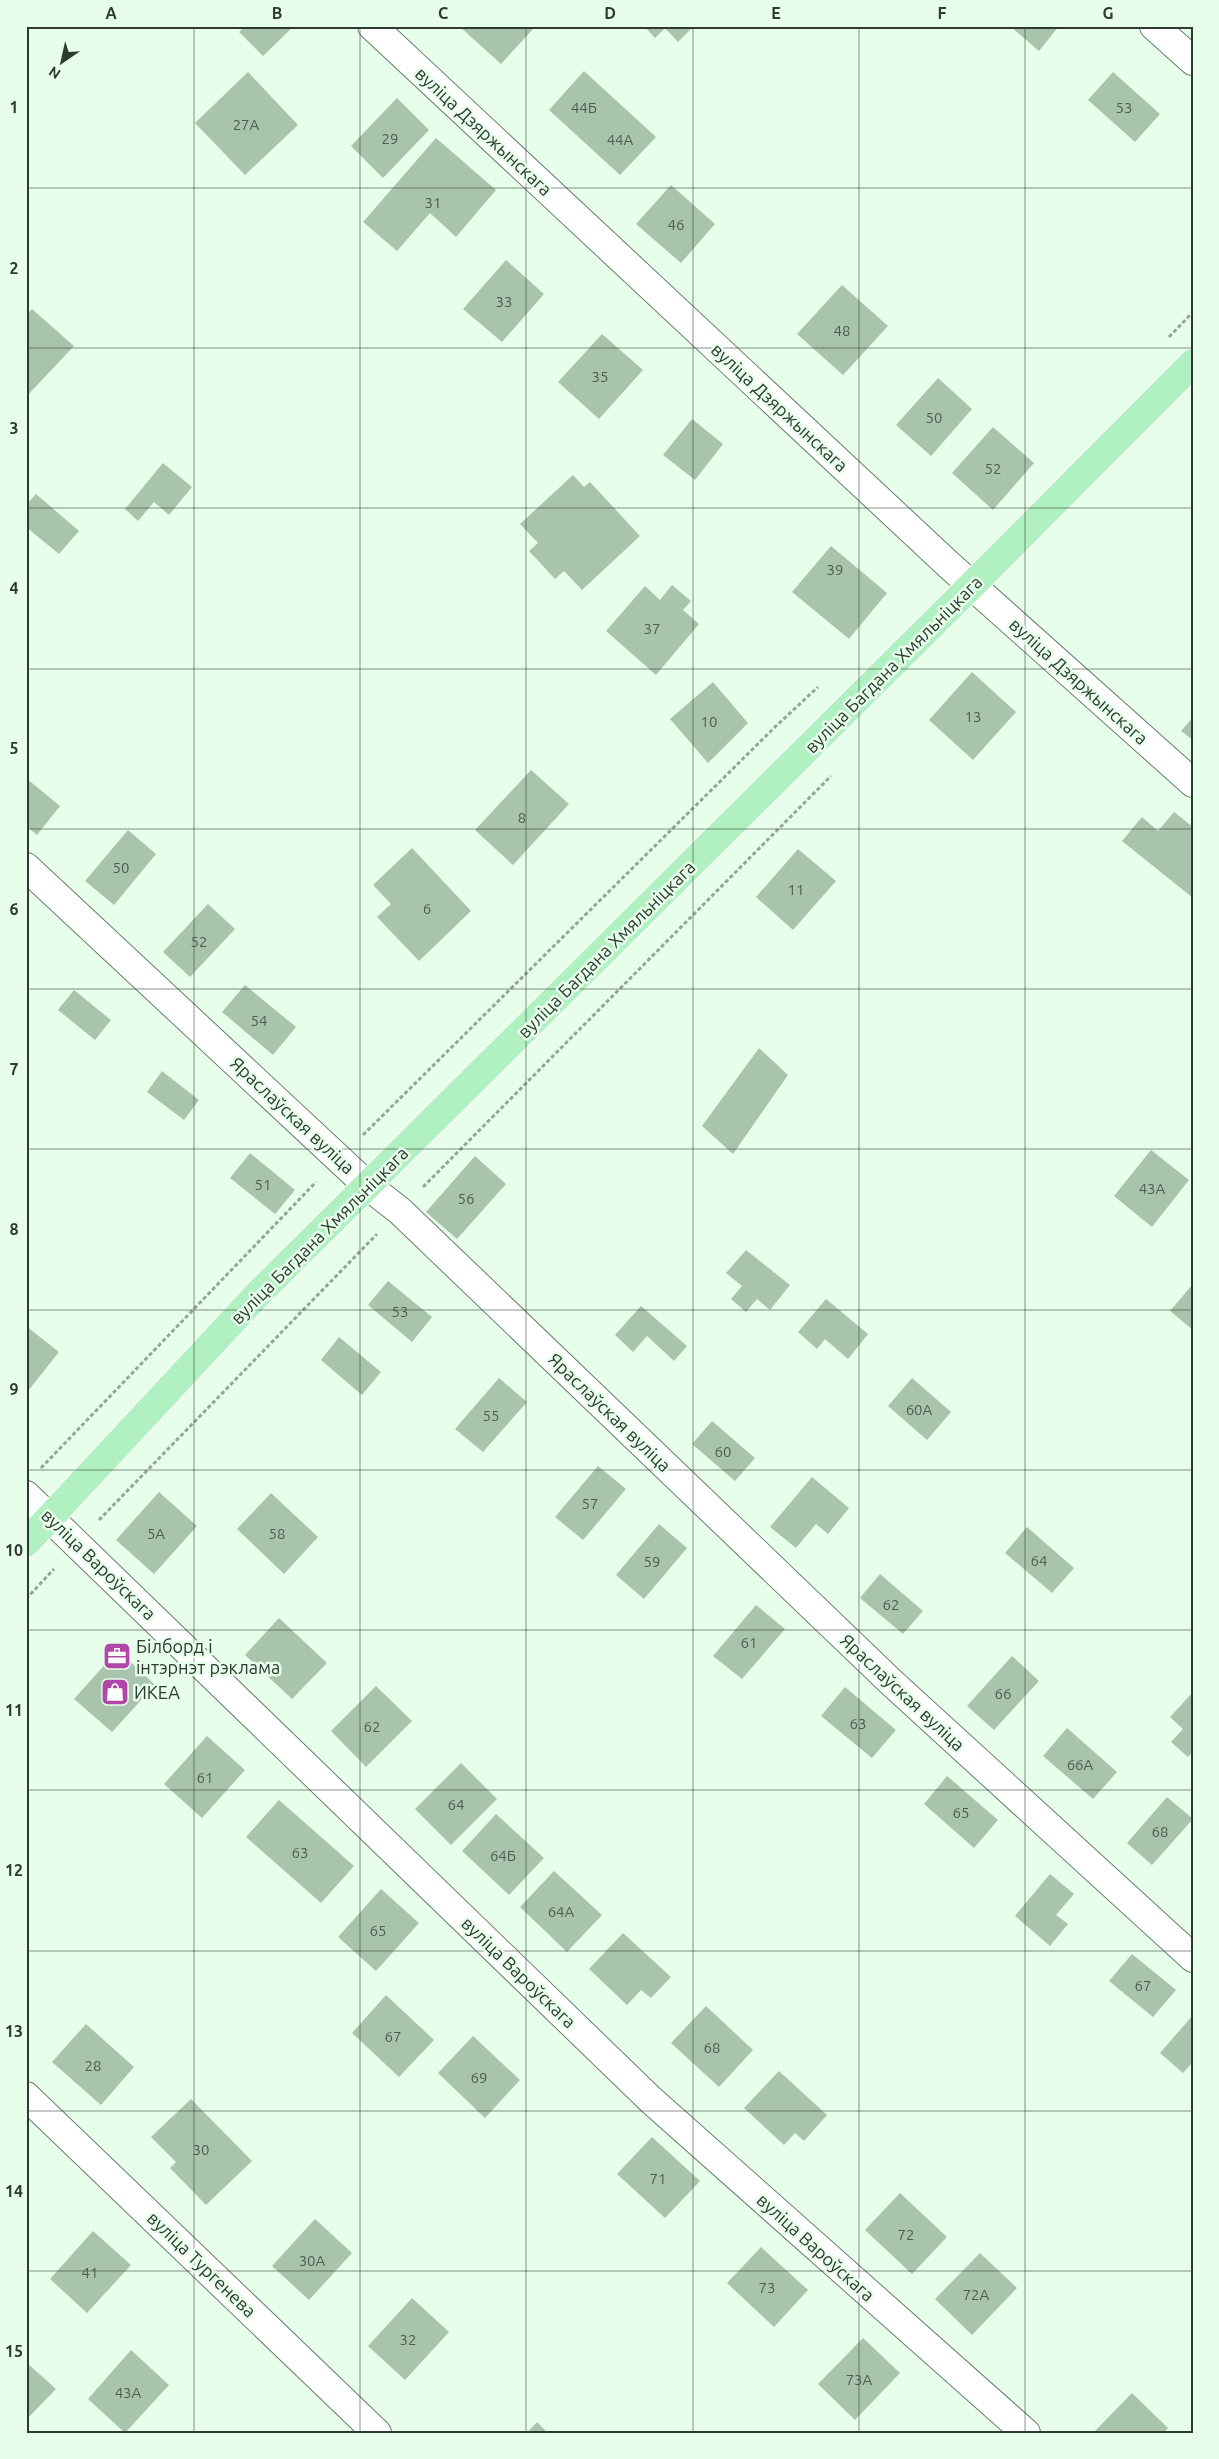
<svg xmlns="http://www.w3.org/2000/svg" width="1219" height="2459" viewBox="0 0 1219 2459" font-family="Ubuntu,sans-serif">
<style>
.building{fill:#a9c4ad}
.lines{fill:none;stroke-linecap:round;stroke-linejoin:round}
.minor-casing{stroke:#66806b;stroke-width:30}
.major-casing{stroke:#fff;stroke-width:30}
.path{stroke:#95a698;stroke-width:3;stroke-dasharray:4 2.5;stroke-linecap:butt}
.minor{stroke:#fff;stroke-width:28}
.major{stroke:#b0f0c1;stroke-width:28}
.grid{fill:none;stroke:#2e3930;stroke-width:1;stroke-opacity:0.55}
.labels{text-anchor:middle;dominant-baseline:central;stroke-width:5;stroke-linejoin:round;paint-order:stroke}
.number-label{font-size:15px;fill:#4d5c4f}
.street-label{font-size:18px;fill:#2e3930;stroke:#e7feeb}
.poi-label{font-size:18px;fill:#2e3930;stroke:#e7feeb;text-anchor:start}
.neatline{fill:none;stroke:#2e3930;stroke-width:2}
.grid-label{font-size:16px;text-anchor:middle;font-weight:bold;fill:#2e3930}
</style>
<rect width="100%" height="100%" fill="#e7feeb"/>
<path class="building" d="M245 26H294L263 56 239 32Z
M459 26H533L534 28 501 64Z
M644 26H694L678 42 665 28 655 38Z
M1010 26H1059L1039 51Z
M584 71 656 137 620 175 549 110Z
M248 72 298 125 245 175 195 123Z
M1113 72 1160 114 1135 142 1088 100Z
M397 98 429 130 383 178 351 146Z
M436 138 496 190 456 237 430 213 397 251 363 222Z
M671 185 715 224 681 263 636 224Z
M506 260 544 294 502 342 463 309Z
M842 285 888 326 843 375 797 334Z
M32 309 74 346 26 397V315Z
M602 334 643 370 599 419 558 382Z
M938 378 972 409 931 456 896 425Z
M692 419 723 444 695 480 663 455Z
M993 427 1034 463 993 510 952 473Z
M163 463 192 487 169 515 154 502 138 521 125 509Z
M573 475 584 487 590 482 640 536 582 590 564 571 555 579 529 551 538 543 520 524Z
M36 494 79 531 59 554 26 527V505Z
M831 546 887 593 849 639 792 592Z
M672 585 691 601 683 610 699 624 656 675 606 631 645 586 660 600Z
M972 672 1016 712 973 760 929 720Z
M713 682 748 723 708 763 670 719Z
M1193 717V740L1181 731Z
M531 770 569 804 513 865 475 830Z
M26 778 60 806 37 835 26 826Z
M1174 812 1193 827V898L1122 841 1142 817 1158 831Z
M128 830 156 854 114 905 85 881Z
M412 848 471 911 419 961 377 917 391 904 373 885Z
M798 849 836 881 793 930 756 897Z
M208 904 235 929 190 977 163 952Z
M245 985 296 1027 273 1055 222 1012Z
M74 990 111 1020 95 1040 58 1010Z
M759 1048 788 1075 733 1154 702 1126Z
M162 1071 199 1100 184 1120 147 1092Z
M1151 1150 1189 1180 1152 1227 1114 1196Z
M250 1153 295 1190 275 1214 230 1178Z
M475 1156 506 1184 457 1239 426 1212Z
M746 1250 790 1285 770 1310 757 1299 746 1312 731 1299 742 1286 726 1273Z
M388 1281 432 1317 412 1342 368 1305Z
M1193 1284V1330L1170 1311Z
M826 1299 868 1334 848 1359 825 1339 817 1349 798 1332Z
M641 1306 687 1346 674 1361 647 1336 633 1352 615 1335Z
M26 1326 59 1352 28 1391 26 1390Z
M339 1337 381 1372 362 1395 321 1360Z
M499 1378 527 1402 483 1452 455 1429Z
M912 1378 951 1412 927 1440 888 1406Z
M712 1421 755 1458 735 1481 692 1444Z
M598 1466 626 1489 583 1540 555 1517Z
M812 1477 849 1508 828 1534 816 1524 796 1548 770 1527Z
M159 1492 197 1526 154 1574 116 1540Z
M271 1493 318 1537 284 1574 237 1529Z
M659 1524 687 1548 644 1599 616 1575Z
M1027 1527 1074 1568 1052 1593 1005 1553Z
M880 1574 923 1611 903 1634 860 1598Z
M756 1605 785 1629 742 1679 713 1656Z
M279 1618 327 1663 292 1699 245 1655Z
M118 1650 155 1685 112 1732 74 1699Z
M1012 1656 1039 1681 994 1730 967 1706Z
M376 1686 412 1721 366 1767 331 1731Z
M845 1687 896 1730 872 1758 821 1716Z
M1193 1692V1751L1188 1757 1171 1742 1183 1729 1170 1717Z
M1067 1728 1117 1772 1093 1799 1043 1756Z
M207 1736 245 1770 202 1818 164 1784Z
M461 1763 497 1799 451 1845 415 1809Z
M947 1776 998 1820 974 1848 924 1804Z
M1167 1797 1193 1819 1152 1865 1127 1843Z
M279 1800 354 1866 321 1903 246 1837Z
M496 1814 544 1858 509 1895 462 1851Z
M554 1871 602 1915 567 1952 520 1907Z
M1050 1874 1074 1894 1056 1915 1068 1924 1050 1946 1015 1916Z
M381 1889 419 1923 376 1971 338 1937Z
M623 1933 671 1977 651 1998 641 1990 627 2005 589 1969Z
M1132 1954 1176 1990 1153 2017 1109 1981Z
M386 1995 434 2040 399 2077 352 2033Z
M706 2006 753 2050 719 2087 671 2043Z
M1193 2015V2062L1183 2073 1160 2053Z
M86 2024 134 2067 101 2105 52 2062Z
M473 2036 520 2080 485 2118 438 2073Z
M779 2071 827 2115 804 2141 795 2133 784 2145 744 2108Z
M191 2099 252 2161 206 2205 170 2168 176 2162 151 2137Z
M652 2137 700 2181 665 2218 617 2174Z
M900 2193 947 2237 912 2274 865 2230Z
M315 2219 352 2253 309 2300 272 2266Z
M93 2231 131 2265 87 2313 50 2279Z
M761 2247 808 2290 774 2327 727 2283Z
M980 2253 1017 2288 972 2335 935 2299Z
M412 2298 449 2332 405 2380 368 2346Z
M863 2338 900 2373 855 2420 818 2384Z
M131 2350 169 2385 125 2433 88 2399Z
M26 2362 56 2389 26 2420Z
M1132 2393 1168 2428 1164 2433H1093Z
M537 2422 548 2433H527Z"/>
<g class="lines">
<defs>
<path id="minor" d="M372 26 950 566 1193 783
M1154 26 1193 61
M26 867 368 1186 400 1211 891 1682 1193 1958
M26 1495 651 2100 1026 2433
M26 2096 377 2433"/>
<path id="major" d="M26 1543 257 1295 972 585 1193 363"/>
</defs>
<use href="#minor" class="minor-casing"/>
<use href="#major" class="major-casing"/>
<path class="path" d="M1169 337 1193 312
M363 1135 775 727 818 687
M423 1187 831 776
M41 1468 316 1182
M99 1520 377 1234
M26 1599 54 1569"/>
<use href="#minor" class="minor"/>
<use href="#major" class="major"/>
</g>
<path class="grid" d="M194 26V2433M360 26V2433M526 26V2433M693 26V2433M859 26V2433M1025 26V2433M26 188H1193M26 348H1193M26 508H1193M26 669H1193M26 829H1193M26 989H1193M26 1149H1193M26 1310H1193M26 1470H1193M26 1630H1193M26 1790H1193M26 1951H1193M26 2111H1193M26 2271H1193"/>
<defs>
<symbol id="office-square" viewBox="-11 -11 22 22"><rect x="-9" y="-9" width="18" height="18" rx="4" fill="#af46a8" stroke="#e7feeb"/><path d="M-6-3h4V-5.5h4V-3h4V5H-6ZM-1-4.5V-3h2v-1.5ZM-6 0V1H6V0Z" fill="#fff"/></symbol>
<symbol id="shop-square" viewBox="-11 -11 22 22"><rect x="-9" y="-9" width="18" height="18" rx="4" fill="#af46a8" stroke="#e7feeb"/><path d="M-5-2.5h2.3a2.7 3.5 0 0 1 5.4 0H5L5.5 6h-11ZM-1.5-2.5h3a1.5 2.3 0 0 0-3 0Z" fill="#fff"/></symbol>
</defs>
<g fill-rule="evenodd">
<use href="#office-square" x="101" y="1640" width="32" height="32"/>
<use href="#shop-square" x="99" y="1676" width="32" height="32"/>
</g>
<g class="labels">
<g class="number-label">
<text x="584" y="107">44Б</text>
<text x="1124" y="107">53</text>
<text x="246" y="124">27А</text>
<text x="390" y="138">29</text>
<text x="620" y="139">44А</text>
<text x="433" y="202">31</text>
<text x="676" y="224">46</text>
<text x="504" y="301">33</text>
<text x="842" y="330">48</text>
<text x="600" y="376">35</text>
<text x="934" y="417">50</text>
<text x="993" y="468">52</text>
<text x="835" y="569">39</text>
<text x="652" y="628">37</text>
<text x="973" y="716">13</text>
<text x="709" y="721">10</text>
<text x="522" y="817">8</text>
<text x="121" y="867">50</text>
<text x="796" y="889">11</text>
<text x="427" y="908">6</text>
<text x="199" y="941">52</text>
<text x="259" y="1020">54</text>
<text x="263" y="1184">51</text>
<text x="1152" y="1188">43А</text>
<text x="466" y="1198">56</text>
<text x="400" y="1311">53</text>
<text x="919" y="1409">60А</text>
<text x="491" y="1415">55</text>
<text x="723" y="1451">60</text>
<text x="590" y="1503">57</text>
<text x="156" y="1533">5А</text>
<text x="277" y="1533">58</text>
<text x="1039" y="1560">64</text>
<text x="652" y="1561">59</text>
<text x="891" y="1604">62</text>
<text x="749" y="1642">61</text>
<text x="1003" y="1693">66</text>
<text x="858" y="1723">63</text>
<text x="372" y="1726">62</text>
<text x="1080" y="1764">66А</text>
<text x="205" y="1777">61</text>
<text x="456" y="1804">64</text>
<text x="961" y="1812">65</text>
<text x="1160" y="1831">68</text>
<text x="300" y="1852">63</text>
<text x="503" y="1855">64Б</text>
<text x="561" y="1911">64А</text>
<text x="378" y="1930">65</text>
<text x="1143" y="1985">67</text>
<text x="393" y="2036">67</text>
<text x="712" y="2047">68</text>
<text x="93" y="2065">28</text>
<text x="479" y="2077">69</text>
<text x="201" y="2149">30</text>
<text x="658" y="2178">71</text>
<text x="906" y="2234">72</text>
<text x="312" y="2260">30А</text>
<text x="90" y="2272">41</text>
<text x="767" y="2287">73</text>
<text x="976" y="2294">72А</text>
<text x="408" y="2339">32</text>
<text x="859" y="2379">73А</text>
<text x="128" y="2392">43А</text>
</g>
<g class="street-label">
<text transform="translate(484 131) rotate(43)">вуліца Дзяржынскага</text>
<text transform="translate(780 407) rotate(43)">вуліца Дзяржынскага</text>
<text transform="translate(893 664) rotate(-45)">вуліца Багдана Хмяльніцкага</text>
<text transform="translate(1079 681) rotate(42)">вуліца Дзяржынскага</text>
<text transform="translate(606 949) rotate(-45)">вуліца Багдана Хмяльніцкага</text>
<text transform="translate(293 1115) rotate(43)">Яраслаўская вуліца</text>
<text transform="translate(319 1235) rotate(-45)">вуліца Багдана Хмяльніцкага</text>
<text transform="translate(610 1412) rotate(44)">Яраслаўская вуліца</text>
<text transform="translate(99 1564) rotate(44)">вуліца Вароўскага</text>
<text transform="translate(903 1692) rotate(43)">Яраслаўская вуліца</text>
<text transform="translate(519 1972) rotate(44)">вуліца Вароўскага</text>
<text transform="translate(816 2247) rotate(42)">вуліца Вароўскага</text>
<text transform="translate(202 2264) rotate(44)">вуліца Тургенева</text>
</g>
<g class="poi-label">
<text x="136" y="1646">Білборд і<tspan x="136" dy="21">інтэрнэт рэклама</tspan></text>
<text x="134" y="1692">ИКЕА</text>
</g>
</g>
<rect width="1219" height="2459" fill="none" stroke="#e7feeb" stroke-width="55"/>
<g transform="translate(62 62) rotate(214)" stroke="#e7feeb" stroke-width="4" paint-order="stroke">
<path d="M0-4L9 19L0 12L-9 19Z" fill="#2e3930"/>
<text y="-8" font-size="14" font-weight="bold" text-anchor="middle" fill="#2e3930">N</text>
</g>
<rect x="28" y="28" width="1164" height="2404" class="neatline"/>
<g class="grid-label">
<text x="111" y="19">A</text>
<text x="277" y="19">B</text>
<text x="443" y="19">C</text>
<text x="610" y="19">D</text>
<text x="776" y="19">E</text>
<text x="942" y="19">F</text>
<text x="1108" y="19">G</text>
<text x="14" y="113">1</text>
<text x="14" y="274">2</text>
<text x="14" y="434">3</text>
<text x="14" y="594">4</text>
<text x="14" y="754">5</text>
<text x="14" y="915">6</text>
<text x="14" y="1075">7</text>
<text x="14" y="1235">8</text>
<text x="14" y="1395">9</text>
<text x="14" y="1556">10</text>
<text x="14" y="1716">11</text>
<text x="14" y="1876">12</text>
<text x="14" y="2037">13</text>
<text x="14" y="2197">14</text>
<text x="14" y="2357">15</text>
</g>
</svg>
